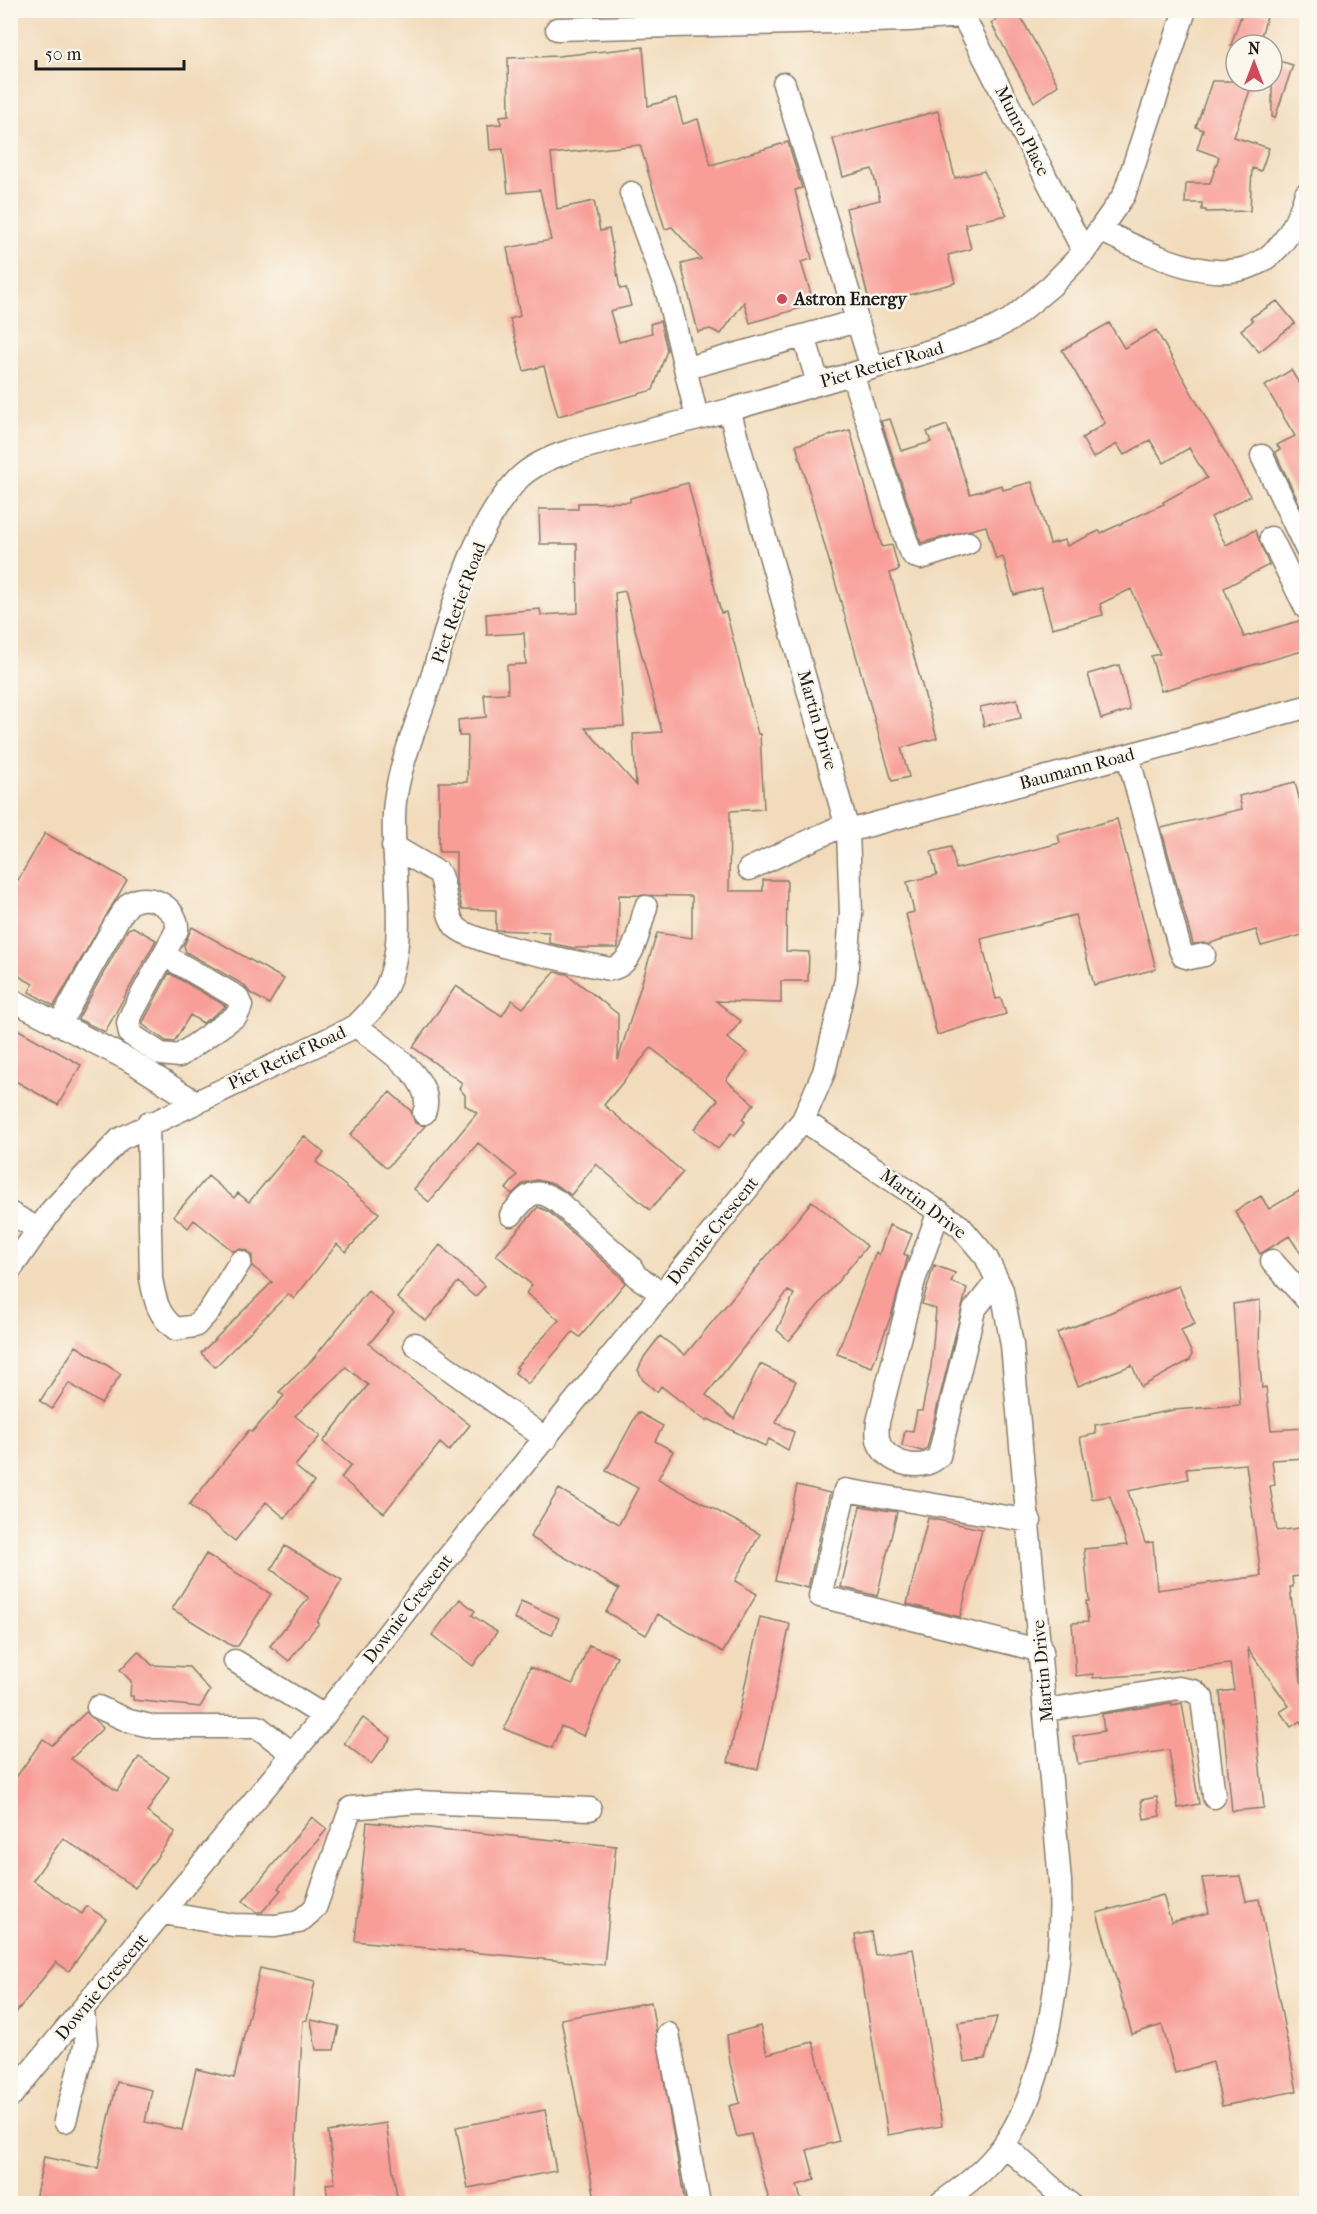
<svg xmlns="http://www.w3.org/2000/svg" width="1317" height="2214" viewBox="0 0 1317 2214" font-family="'IM FELL French Canon',serif">
<style>
.building{fill:#f89e97;fill-rule:evenodd}
.lines{fill:none;stroke-linecap:round;stroke-linejoin:round}
.minor-casing{stroke:#877c6c;stroke-width:25}
.minor{stroke:#fff;stroke-width:22}
.poi-dot{fill:#d1495b;stroke:#fbf7ec;stroke-width:2}
.labels{text-anchor:middle;dominant-baseline:central;stroke-width:5;stroke-linejoin:round;paint-order:stroke}
.street-label{font-size:18px;fill:#1c1c1c;stroke:#fbf7ec}
.poi-label{font-size:18px;font-weight:bold;fill:#1c1c1c;stroke:#fbf7ec;text-anchor:start}
</style>
<rect width="100%" height="100%" fill="#fbf7ec"/>
<filter id="ink" filterUnits="userSpaceOnUse"><feTurbulence type="fractalNoise" baseFrequency=".0167" numOctaves="2"/><feDisplacementMap in="SourceGraphic" scale="12" xChannelSelector="R" yChannelSelector="G"/><feConvolveMatrix kernelMatrix="1 2 1 2 8 2 1 2 1" color-interpolation-filters="sRGB"/></filter>
<filter id="wash" filterUnits="userSpaceOnUse"><feTurbulence type="fractalNoise" baseFrequency=".008" numOctaves="4" result="noise"/><feDisplacementMap in="SourceGraphic" scale="24" xChannelSelector="R" yChannelSelector="G"/><feGaussianBlur stdDeviation="1.35" result="paint"/><feColorMatrix in="noise" values="0 0 0 0 0 0 0 0 0 0 0 0 0 0 0 0 0 1.4 0 .05"/><feComposite in="paint" operator="in"/></filter>
<g filter="url(#wash)">
<rect width="100%" height="100%" fill="#f2dbbb"/>
<g id="blocks">
<path class="building" d="M993 10H1017L1058 85 1034 102 991 23 998 18Z
M1243 10 1268 14 1258 45H1231Z
M643 47 648 106 676 98 683 124 698 119 711 165 788 142 802 188 795 190 812 259 801 262 814 304 750 323 744 302 721 334 710 329 698 332 681 264 701 259 672 227 665 229 640 145 551 154 557 209 594 201 600 231 609 229 620 289 626 288 631 306 610 311 619 342 652 333 650 324 660 321 667 350 653 390 558 416 544 366 524 371 510 319 520 316 507 248 551 240 540 190 508 193 503 149 490 150 488 125 501 124 500 116 509 115 508 58 558 56Z
M1272 59 1293 65 1275 118 1272 117Z
M1212 81H1253L1234 137 1269 148 1261 171 1252 168 1250 211 1206 212V210H1202V203H1185L1186 183H1210L1219 157 1197 149 1203 130 1196 127Z
M938 111 955 178 984 171 1007 215 965 224 971 249 948 255 955 283 870 305 846 208 880 200 872 169 843 177 833 139Z
M1277 301 1295 323 1259 352 1241 330 1253 321 1250 318Z
M1109 323 1124 348 1156 330 1250 496 1211 517 1226 545 1255 530 1269 565 1224 588 1244 637 1302 620 1306 629V650L1161 691 1151 656 1160 654 1131 589 1100 604 1103 615 1052 628 1041 588 1014 595 1003 557 996 559 986 526 921 543 881 421 890 419 901 451 931 442 927 432 947 425 970 494 1002 485 1003 490 1032 482 1050 544 1065 540 1067 546 1099 531 1101 533 1164 504 1163 502 1207 478 1189 448 1164 463 1150 440 1124 455 1117 444 1093 458 1082 438 1105 423 1062 350Z
M1291 370 1306 395V518L1275 452 1280 449 1277 445 1295 436 1265 386Z
M850 430 882 547 892 545 899 570 890 573 937 738 901 748 909 777 892 781 796 445Z
M688 483 721 613 726 612 758 734H760L764 809 730 811 729 891H763V880H787L786 951 809 952 808 981H781V1003L716 1001 741 1021 727 1038 747 1053 726 1080 754 1104 742 1119 745 1122 734 1136 731 1133 718 1149 694 1129 718 1100 651 1048 604 1105 683 1172 650 1210 596 1164 571 1195 554 1184 537 1180 524 1183 512 1194 506 1189 517 1175 478 1143 429 1202 414 1189 477 1113 465 1105V1095L459 1088 462 1083 413 1047 456 986 502 1016 512 1000 523 1008 555 972 567 974 618 1014V1060L657 933 692 938V896L619 895 618 948H574L549 943V932L496 930V910L462 909 456 882V852H439V782H467L468 736H459L458 720 486 717 484 694 508 693 507 665 526 664 524 633 487 635 486 614 540 609 541 615 578 613 577 544H540L539 509H578V503L630 502V498ZM625 591 662 732 633 734 636 785 585 728 624 726 615 593Z
M1119 665 1130 710 1101 719 1088 674Z
M1017 699 1021 718 984 726 980 707Z
M1295 782 1306 825V934L1261 946 1256 930 1210 943 1193 944 1161 828 1242 809 1239 796Z
M1117 819 1156 969 1094 985 1075 915 981 939 996 999 1001 998 1006 1014 937 1035 906 914 914 912 907 882 937 875 931 852 951 847 956 869 1060 843 1058 835Z
M45 833 127 880 54 1006 29 992 33 984 10 971V894Z
M133 927 156 940 105 1032 78 1019 128 929Z
M192 927 284 979 269 1004 250 993 244 985 186 952 184 946Z
M169 973 226 1006 203 1023 190 1015 174 1042 166 1041 142 1024Z
M10 1025 81 1065 58 1105 10 1078Z
M390 1092 411 1111 415 1123 425 1126 387 1168 350 1135Z
M304 1136 324 1153 316 1162 379 1213 346 1252 337 1244 294 1299 288 1294 215 1367 201 1353 272 1282 252 1266V1256L248 1251 240 1249 233 1251 194 1220 188 1228 174 1216 208 1176 234 1198 238 1193 249 1202Z
M1306 1187V1261L1289 1236 1260 1254 1235 1211 1261 1196 1269 1209Z
M812 1201 867 1246 789 1341 777 1330 794 1294 788 1291 706 1395 734 1419 760 1364 796 1381 776 1423 794 1432 788 1450 769 1439 765 1446 708 1419 706 1421 661 1386 657 1392 643 1380 638 1370 644 1357 660 1336 685 1355Z
M538 1207 549 1212 620 1276 625 1283 580 1337 573 1332 528 1384 515 1373 518 1368 516 1367 559 1320 526 1293 532 1285 496 1255Z
M889 1225 912 1234 904 1254 908 1256 892 1313 872 1367 837 1354 876 1252 879 1255Z
M440 1245 485 1286 475 1297 458 1282 426 1321 397 1298Z
M934 1265 955 1273 951 1282 967 1288 927 1448 922 1451 902 1446 905 1430 913 1431 917 1411H922L931 1367 936 1309 922 1304Z
M1179 1286 1195 1324 1181 1330 1192 1354 1190 1360 1141 1387 1132 1365 1078 1386 1057 1333Z
M368 1291 394 1313 369 1344 470 1425 449 1451 440 1443 384 1513 341 1478 351 1465 323 1442 368 1385 346 1367 295 1416 320 1436 295 1466 314 1482 285 1518 266 1502 235 1541 189 1505 249 1430 252 1432 284 1396 279 1392 312 1360Z
M1260 1300 1259 1354 1262 1388 1266 1387 1271 1430 1306 1428V1458L1272 1460 1275 1485 1270 1486 1277 1531 1306 1527V1575L1292 1577 1293 1587H1290L1301 1681 1306 1688V1730L1300 1721 1291 1727 1280 1712 1289 1706 1248 1649 1264 1808 1232 1811 1220 1692 1234 1690 1230 1664 1139 1675 1093 1678V1674L1076 1676 1072 1623 1088 1622 1086 1601H1089L1084 1549 1127 1545 1110 1496 1092 1499 1080 1437 1096 1434 1095 1425 1174 1410 1240 1405 1233 1304ZM1246 1464 1261 1576 1157 1590 1153 1542 1145 1543 1128 1491 1188 1479 1186 1469Z
M76 1346 121 1374 101 1404 69 1383 52 1409 40 1401Z
M638 1412 663 1426 655 1441 673 1451 658 1479 760 1534 735 1581 757 1594 723 1652 658 1614 646 1635 606 1612 619 1589 530 1537 559 1489 619 1524 638 1488 606 1471Z
M797 1485 830 1493 808 1588 775 1580Z
M860 1506 897 1512 877 1596 841 1587Z
M928 1518 982 1529 960 1617 907 1604Z
M285 1546 342 1580 317 1622 319 1623 289 1661 270 1646 309 1598 271 1569Z
M206 1554 271 1594 238 1646H232L172 1609Z
M460 1599 475 1611 472 1615 497 1632 473 1666 432 1635Z
M521 1601 559 1618 552 1635 514 1619Z
M760 1617 790 1624 758 1769 728 1762Z
M589 1645 617 1656 584 1736 561 1726 552 1748 504 1729 530 1667 573 1684Z
M138 1651 152 1665 189 1667 210 1691 200 1707 133 1700V1696H130L131 1681 120 1670Z
M1172 1703V1705L1182 1703 1199 1804 1178 1808 1169 1750 1078 1764 1073 1736 1104 1731 1102 1714Z
M86 1712 103 1728 71 1759 117 1791 139 1757 169 1777 147 1812 175 1832 135 1888 63 1838 33 1880 82 1914 87 1906 106 1919 69 1971 56 1962 10 2020V1786L43 1739 52 1745Z
M363 1718 391 1738 371 1764 344 1743Z
M1157 1797 1160 1816 1144 1819 1141 1800Z
M312 1817 327 1829 278 1888 281 1890 262 1912H256L243 1901Z
M367 1822 616 1846 604 1965 355 1941Z
M1240 1876 1246 1901 1259 1899 1297 2091 1222 2106 1213 2062 1175 2073 1162 2025 1132 2034 1097 1913 1163 1895 1171 1922 1209 1913 1202 1878Z
M871 1932 875 1955 913 1949 942 2126 888 2135 855 1935Z
M260 1968 315 1981 307 2020 303 2021 292 2204H34L44 2157 98 2168 117 2082 152 2090 145 2122 182 2130 196 2069 234 2078Z
M651 2002 685 2204H596L561 2019Z
M997 2017 985 2059 964 2062 958 2023Z
M311 2020 339 2026 334 2050H316Z
M760 2026 767 2054 813 2042 839 2141 807 2150 815 2180 797 2185 802 2204H770L751 2134 737 2137 729 2106 740 2103 730 2063 727 2035Z
M545 2110 556 2171 468 2188 456 2127Z
M386 2123 398 2204H328L326 2184 335 2183 328 2132Z"/>
</g>
</g>
<g filter="url(#ink)">
<use href="#blocks" fill-opacity="0" stroke="#877c6c" stroke-width="1.5"/>
<g class="lines">
<defs>
<path id="minor" d="M960 10 1084 252
M557 29 909 20 962 16
M784 84 872 368
M631 193 667 292 697 418
M1100 230C1180 269 1270 313 1306 194
M804 336 818 383
M687 368 857 321
M852 374 909 549 914 556 921 558 968 543
M1262 456 1306 548
M1271 538 1306 608
M1128 756 1180 949 1183 956 1190 958 1204 955
M848 831 1306 707
M393 846 439 873C447 889 444 910 455 926 469 944 583 963 610 969 635 966 639 927 646 907
M749 869 846 824
M10 999 129 1060 194 1101
M59 1025 119 917C123 912 127 905 132 902 151 892 179 909 177 930L132 1013 128 1023 130 1034 161 1054 179 1056 237 1015 241 1006 237 997 164 955
M356 1026C380 1045 438 1079 424 1113
M803 1120 960 1226 986 1257 1002 1290 1012 1345 1060 1881C1063 1960 1050 2080 1003 2146 986 2170 963 2187 939 2204
M148 1123 151 1279C155 1300 158 1316 176 1329L195 1326 210 1310 240 1262
M939 1211 914 1280 878 1422C877 1431 876 1442 883 1450 896 1466 925 1471 939 1456L974 1310 997 1281
M10 1213 38 1229
M511 1215C527 1196 533 1185 557 1201L631 1267 636 1276 663 1294
M1272 1261 1306 1299
M10 1270 52 1210 120 1139 356 1026C364 1017 374 1009 380 999 414 945 388 862 395 801 400 763 417 724 429 687 451 617 467 535 518 479 532 465 551 457 570 451L729 410 940 348 993 329 1010 320 1051 286 1084 252 1124 195 1185 10
M415 1344 546 1439
M1030 1521 845 1490 820 1596 1042 1651
M235 1661 324 1716
M98 1707 129 1721 155 1727H258L293 1754
M1047 1710 1178 1688 1194 1691 1202 1698 1214 1797
M163 1913 233 1925 275 1926 299 1922 315 1908 351 1808 417 1802 590 1809
M668 2034 699 2204
M10 2097 324 1716 424 1587 803 1120 824 1072 846 980 851 913 848 831 729 410
M65 2121 86 2043 83 2010
M1004 2145 1070 2204"/>
</defs>
<use href="#minor" class="minor-casing"/>
<use href="#minor" class="minor"/>
</g>
</g>
<circle class="poi-dot" cx="782" cy="299" r="6"/>
<g class="labels">
<g class="street-label">
<text transform="translate(1022 131) rotate(63)">Munro Place</text>
<text transform="translate(882 365) rotate(-16)">Piet Retief Road</text>
<text transform="translate(459 603) rotate(-70)">Piet Retief Road</text>
<text transform="translate(817 720) rotate(74)">Martin Drive</text>
<text transform="translate(1077 769) rotate(-15)">Baumann Road</text>
<text transform="translate(287 1058) rotate(-25)">Piet Retief Road</text>
<text transform="translate(923 1204) rotate(37)">Martin Drive</text>
<text transform="translate(713 1231) rotate(-51)">Downie Crescent</text>
<text transform="translate(408 1609) rotate(-52)">Downie Crescent</text>
<text transform="translate(1043 1671) rotate(-95)">Martin Drive</text>
<text transform="translate(102 1987) rotate(-50)">Downie Crescent</text>
</g>
<g class="poi-label">
<text x="794" y="299">Astron Energy</text>
</g>
</g>
<rect width="1317" height="2214" fill="none" stroke="#fbf7ec" stroke-width="36"/>
<g transform="translate(1254 63)"><circle r="28" fill="#fbf7ec" stroke="#a29f99" stroke-width="1.5"/>
<path d="M0-4.5L10 22L0 15L-10 22Z" fill="#d1495b"/>
<text y="-9" font-size="16" font-weight="bold" text-anchor="middle" fill="#1c1c1c">N</text>
</g>
<path d="M36 60v9h148v-9" fill="none" stroke="#1c1c1c" stroke-width="3"/>
<text x="45" y="60" font-size="18" fill="#1c1c1c" stroke="#fbf7ec" stroke-width="4.5" paint-order="stroke">50 m</text>
</svg>
